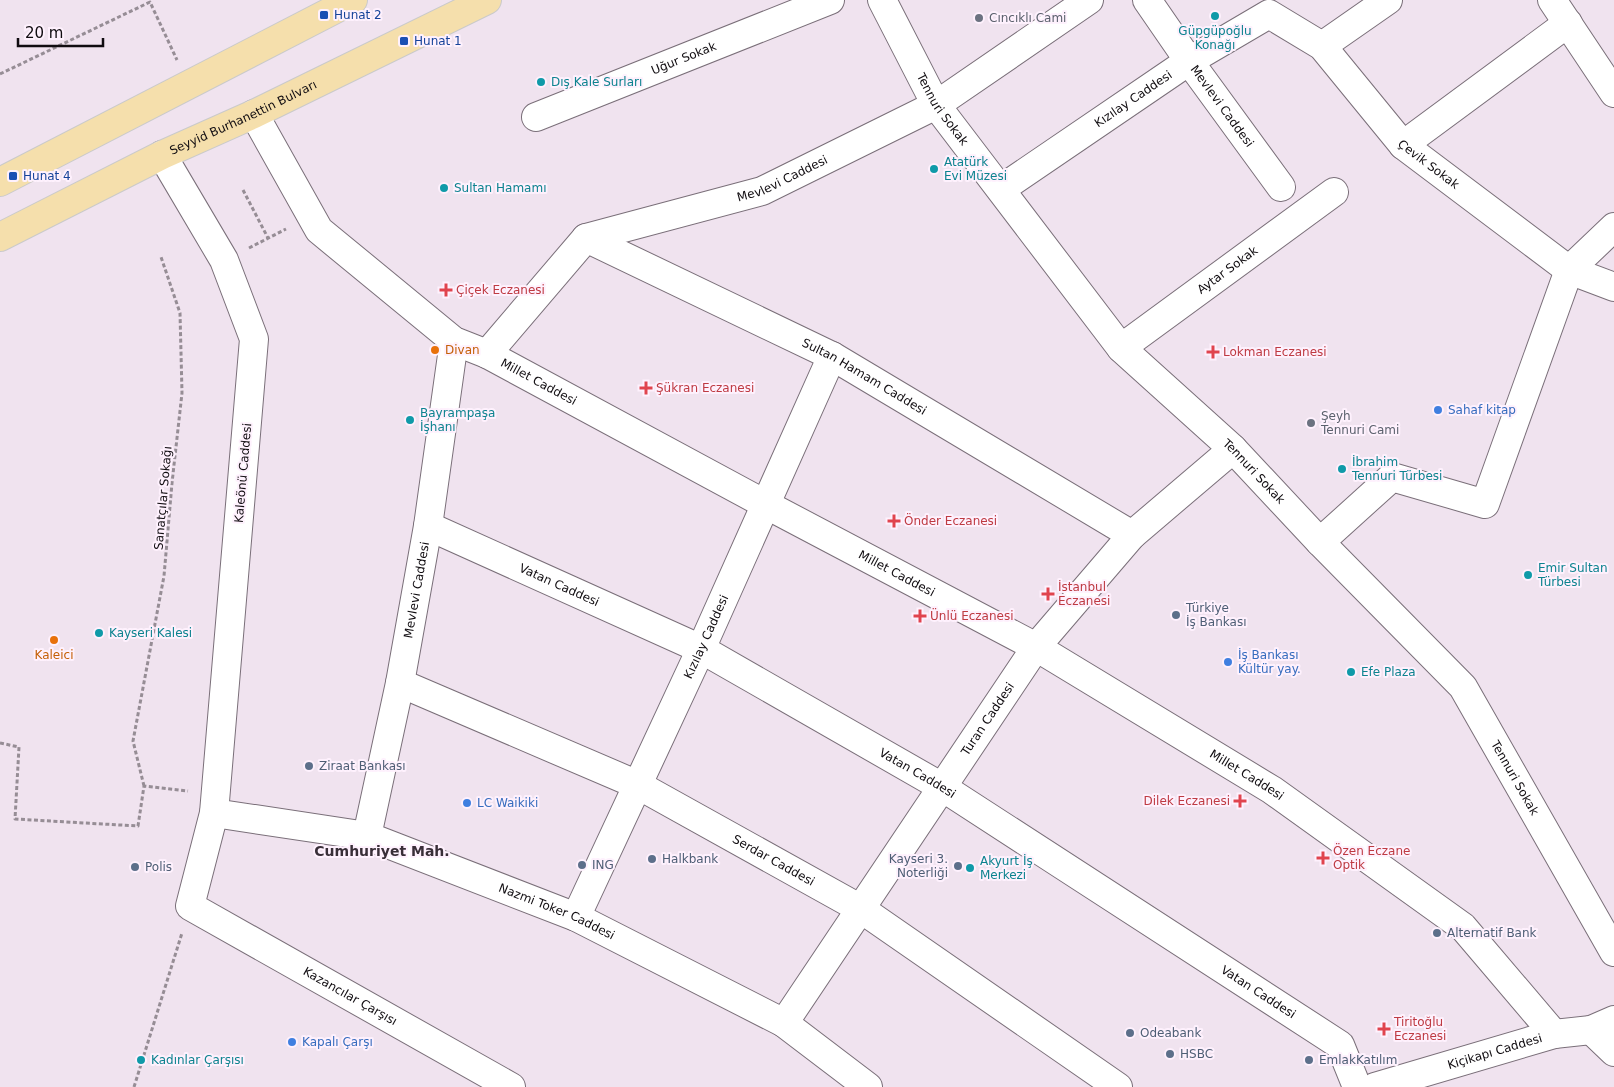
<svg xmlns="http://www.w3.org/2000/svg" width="1614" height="1087" viewBox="0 0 1614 1087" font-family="'DejaVu Sans',sans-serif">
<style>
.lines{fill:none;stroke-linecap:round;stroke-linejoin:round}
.street-casing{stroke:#7a6f79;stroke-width:30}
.primary-casing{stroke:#cacaca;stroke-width:30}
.path{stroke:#968d95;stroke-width:3;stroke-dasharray:4 2.5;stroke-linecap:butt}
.street{stroke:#fff;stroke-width:28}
.primary{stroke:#f5dfac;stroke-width:28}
.transit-dot{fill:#1a4fb4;stroke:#fef1fd;stroke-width:2}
.culture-dot{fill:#0f9aa8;stroke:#fef1fd;stroke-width:2}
.worship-dot{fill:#6b7280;stroke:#fef1fd;stroke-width:2}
.health-dot{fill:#e0444e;stroke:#fef1fd;stroke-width:2}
.food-dot{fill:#e8710a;stroke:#fef1fd;stroke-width:2}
.shop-dot{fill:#3f7fe0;stroke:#fef1fd;stroke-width:2}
.service-dot{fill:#5c6f8a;stroke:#fef1fd;stroke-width:2}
.labels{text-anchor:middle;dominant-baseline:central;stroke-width:4;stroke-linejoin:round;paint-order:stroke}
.transit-label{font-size:12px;fill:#164399;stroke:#fef1fd;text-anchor:start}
.worship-label{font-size:12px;fill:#5b616d;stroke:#fef1fd;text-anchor:start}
.culture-label{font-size:12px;fill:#0d838f;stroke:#fef1fd;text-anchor:start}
.street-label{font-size:12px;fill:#100c10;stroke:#fef1fd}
.health-label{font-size:12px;fill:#be3a42;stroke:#fef1fd;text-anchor:start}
.food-label{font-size:12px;fill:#c56008;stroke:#fef1fd;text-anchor:start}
.shop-label{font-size:12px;fill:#366cbe;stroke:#fef1fd;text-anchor:start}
.service-label{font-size:12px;fill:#4e5e75;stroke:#fef1fd;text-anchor:start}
.neighbourhood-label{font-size:14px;font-weight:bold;fill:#392f38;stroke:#fef1fd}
</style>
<rect width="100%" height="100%" fill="#f0e3ef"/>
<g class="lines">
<defs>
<g id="street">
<path id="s1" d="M882 0 936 105 1121 348 1233 449 1320 542 1463 687 1614 952"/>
<path id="s2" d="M1147 0 1189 61 1281 187"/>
<path d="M1552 0 1614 93"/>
<path d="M1322 46 1388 0"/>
<path id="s3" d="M254 114 319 230 454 341 487 354 765 504 1036 647 1272 790 1463 927 1554 1034"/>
<path id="s4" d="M536 117 830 0"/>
<path d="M1403 145 1568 23"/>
<path id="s5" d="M162 155 224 260 254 339 214 813 190 906 511 1087"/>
<path id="s6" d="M1001 189 1189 61 1269 14 1322 46 1403 145 1569 270 1614 287"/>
<path id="s7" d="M586 238 832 356 1132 535"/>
<path id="s8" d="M1121 348 1334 192"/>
<path id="s9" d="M487 354 586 238 762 191 936 105 1089 0"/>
<path id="s10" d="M428 526 701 649 942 787 1340 1045 1357 1087"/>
<path d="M1320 542 1392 477 1485 504 1569 270 1614 227"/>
<path id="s11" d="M400 683 638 785 861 909 1118 1087"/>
<path id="s12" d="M214 813 367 836 576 917 784 1023 868 1087"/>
<path id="s13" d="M367 836 400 683 428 526 454 341"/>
<path id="s14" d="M576 917 701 649 832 356"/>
<path id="s15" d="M784 1023 1036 647 1132 535 1233 449"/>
<path d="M1591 1030 1614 1052"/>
<path id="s16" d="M1375 1087 1554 1034 1591 1030 1614 1020"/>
</g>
<g id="primary">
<path d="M0 182 353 0"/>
<path id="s17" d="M0 237 162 155 254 114 487 0"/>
</g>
</defs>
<use href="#street" class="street-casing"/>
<use href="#primary" class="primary-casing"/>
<path class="path" d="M0 74 150 2 177 60
M243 190 268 238
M249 248 286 229
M0 743 19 747 15 819 138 826 144 786 188 791
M144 786 133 741 164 576 172 483 182 393 180 313 161 257
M134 1087 182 933"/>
<use href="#street" class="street"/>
<use href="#primary" class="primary"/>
</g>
<g class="transit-dot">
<rect x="319" y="10" width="10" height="10" rx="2.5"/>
<rect x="399" y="36" width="10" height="10" rx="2.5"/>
<rect x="8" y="171" width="10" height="10" rx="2.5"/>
</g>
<g class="culture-dot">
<circle cx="1215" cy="16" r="5"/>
<circle cx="541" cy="82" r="5"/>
<circle cx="934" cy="169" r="5"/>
<circle cx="444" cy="188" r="5"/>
<circle cx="410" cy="420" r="5"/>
<circle cx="1342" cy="469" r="5"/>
<circle cx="1528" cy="575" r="5"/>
<circle cx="99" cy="633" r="5"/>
<circle cx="1351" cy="672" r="5"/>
<circle cx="970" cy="868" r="5"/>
<circle cx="141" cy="1060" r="5"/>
</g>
<g class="worship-dot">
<circle cx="979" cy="18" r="5"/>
<circle cx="1311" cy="423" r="5"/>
</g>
<g class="health-dot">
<path d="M443.5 282.5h5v5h5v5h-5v5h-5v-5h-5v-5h5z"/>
<path d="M1210.5 344.5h5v5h5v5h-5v5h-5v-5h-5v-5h5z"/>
<path d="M643.5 380.5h5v5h5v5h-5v5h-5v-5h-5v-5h5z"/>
<path d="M891.5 513.5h5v5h5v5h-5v5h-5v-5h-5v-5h5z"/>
<path d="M1045.5 586.5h5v5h5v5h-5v5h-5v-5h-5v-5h5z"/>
<path d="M917.5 608.5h5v5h5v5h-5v5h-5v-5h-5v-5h5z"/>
<path d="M1237.5 793.5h5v5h5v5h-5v5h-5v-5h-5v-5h5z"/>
<path d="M1320.5 850.5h5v5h5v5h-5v5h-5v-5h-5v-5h5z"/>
<path d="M1381.5 1021.5h5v5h5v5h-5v5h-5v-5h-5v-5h5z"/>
</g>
<g class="food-dot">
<circle cx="435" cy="350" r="5"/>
<circle cx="54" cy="640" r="5"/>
</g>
<g class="shop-dot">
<circle cx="1438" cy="410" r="5"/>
<circle cx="1228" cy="662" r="5"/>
<circle cx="467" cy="803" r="5"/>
<circle cx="292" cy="1042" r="5"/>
</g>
<g class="service-dot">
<circle cx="1176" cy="615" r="5"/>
<circle cx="309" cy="766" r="5"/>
<circle cx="652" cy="859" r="5"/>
<circle cx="582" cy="865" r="5"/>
<circle cx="958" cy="866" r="5"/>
<circle cx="135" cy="867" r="5"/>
<circle cx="1437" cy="933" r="5"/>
<circle cx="1130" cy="1033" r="5"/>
<circle cx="1170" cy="1054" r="5"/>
<circle cx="1309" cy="1060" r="5"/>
</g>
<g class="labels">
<g class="transit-label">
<text x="334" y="15">Hunat 2</text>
<text x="414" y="41">Hunat 1</text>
<text x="23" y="176">Hunat 4</text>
</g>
<g class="worship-label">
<text x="989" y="18">Cıncıklı Cami</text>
<text x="1321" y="416">Şeyh<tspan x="1321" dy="14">Tennuri Cami</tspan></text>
</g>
<g class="culture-label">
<text x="1215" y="31" text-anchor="middle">Güpgüpoğlu<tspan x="1215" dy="14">Konağı</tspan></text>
<text x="551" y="82">Dış Kale Surları</text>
<text x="944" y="162">Atatürk<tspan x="944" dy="14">Evi Müzesi</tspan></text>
<text x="454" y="188">Sultan Hamamı</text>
<text x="420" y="413">Bayrampaşa<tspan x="420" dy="14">İşhanı</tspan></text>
<text x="1352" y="462">İbrahim<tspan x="1352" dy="14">Tennuri Türbesi</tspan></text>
<text x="1538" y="568">Emir Sultan<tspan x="1538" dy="14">Türbesi</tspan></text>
<text x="109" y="633">Kayseri Kalesi</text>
<text x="1361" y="672">Efe Plaza</text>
<text x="980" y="861">Akyurt İş<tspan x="980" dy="14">Merkezi</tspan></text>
<text x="151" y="1060">Kadınlar Çarşısı</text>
</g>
<g class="street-label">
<text stroke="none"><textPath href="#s4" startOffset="159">Uğur Sokak</textPath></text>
<text stroke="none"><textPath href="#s6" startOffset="160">Kızılay Caddesi</textPath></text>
<text stroke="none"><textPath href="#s2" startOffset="130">Mevlevi Caddesi</textPath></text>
<text stroke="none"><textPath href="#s1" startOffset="125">Tennuri Sokak</textPath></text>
<text stroke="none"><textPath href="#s17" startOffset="271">Seyyid Burhanettin Bulvarı</textPath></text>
<text stroke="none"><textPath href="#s6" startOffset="542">Çevik Sokak</textPath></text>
<text stroke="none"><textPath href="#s9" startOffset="358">Mevlevi Caddesi</textPath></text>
<text stroke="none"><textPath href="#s8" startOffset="132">Aytar Sokak</textPath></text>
<text stroke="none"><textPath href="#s7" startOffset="311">Sultan Hamam Caddesi</textPath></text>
<text stroke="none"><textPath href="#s3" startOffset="402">Millet Caddesi</textPath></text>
<text stroke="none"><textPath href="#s1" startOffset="605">Tennuri Sokak</textPath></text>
<text transform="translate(243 473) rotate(-85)">Kaleönü Caddesi</text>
<text transform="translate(163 498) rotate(-85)">Sanatçılar Sokağı</text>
<text stroke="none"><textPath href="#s3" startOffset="808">Millet Caddesi</textPath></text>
<text stroke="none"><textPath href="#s10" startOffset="144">Vatan Caddesi</textPath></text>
<text stroke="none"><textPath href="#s13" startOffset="251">Mevlevi Caddesi</textPath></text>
<text stroke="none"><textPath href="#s14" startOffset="309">Kızılay Caddesi</textPath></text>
<text stroke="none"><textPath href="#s15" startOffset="366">Turan Caddesi</textPath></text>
<text stroke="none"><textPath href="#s10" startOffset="549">Vatan Caddesi</textPath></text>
<text stroke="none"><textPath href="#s3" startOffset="1212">Millet Caddesi</textPath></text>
<text stroke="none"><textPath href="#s1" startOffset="1010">Tennuri Sokak</textPath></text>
<text stroke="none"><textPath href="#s11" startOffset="414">Serdar Caddesi</textPath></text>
<text stroke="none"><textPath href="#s12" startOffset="359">Nazmi Toker Caddesi</textPath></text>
<text stroke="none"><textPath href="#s10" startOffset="954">Vatan Caddesi</textPath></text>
<text stroke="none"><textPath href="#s5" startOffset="962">Kazancılar Çarşısı</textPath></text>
<text stroke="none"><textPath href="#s16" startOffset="125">Kiçikapı Caddesi</textPath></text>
</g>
<g class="health-label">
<text x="456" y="290">Çiçek Eczanesi</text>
<text x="1223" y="352">Lokman Eczanesi</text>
<text x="656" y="388">Şükran Eczanesi</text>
<text x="904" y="521">Önder Eczanesi</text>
<text x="1058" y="587">İstanbul<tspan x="1058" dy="14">Eczanesi</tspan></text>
<text x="930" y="616">Ünlü Eczanesi</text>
<text x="1230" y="801" text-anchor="end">Dilek Eczanesi</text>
<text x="1333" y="851">Özen Eczane<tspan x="1333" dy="14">Optik</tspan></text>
<text x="1394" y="1022">Tiritoğlu<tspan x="1394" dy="14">Eczanesi</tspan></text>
</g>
<g class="food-label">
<text x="445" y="350">Divan</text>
<text x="54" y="655" text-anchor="middle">Kaleici</text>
</g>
<g class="shop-label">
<text x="1448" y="410">Sahaf kitap</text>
<text x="1238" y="655">İş Bankası<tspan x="1238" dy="14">Kültür yay.</tspan></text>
<text x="477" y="803">LC Waikiki</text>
<text x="302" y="1042">Kapalı Çarşı</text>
</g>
<g class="service-label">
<text x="1186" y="608">Türkiye<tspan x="1186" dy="14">İş Bankası</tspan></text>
<text x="319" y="766">Ziraat Bankası</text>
<text x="662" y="859">Halkbank</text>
<text x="948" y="859" text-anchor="end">Kayseri 3.<tspan x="948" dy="14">Noterliği</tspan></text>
<text x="592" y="865">ING</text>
<text x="145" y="867">Polis</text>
<text x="1447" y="933">Alternatif Bank</text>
<text x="1140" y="1033">Odeabank</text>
<text x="1180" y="1054">HSBC</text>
<text x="1319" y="1060">EmlakKatılım</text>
</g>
<g class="neighbourhood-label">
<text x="382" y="851">Cumhuriyet Mah.</text>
</g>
</g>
<path d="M18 38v8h85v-8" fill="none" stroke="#100c10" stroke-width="2.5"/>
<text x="25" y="38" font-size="15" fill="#100c10" stroke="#fef1fd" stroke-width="4" paint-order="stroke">20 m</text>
</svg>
